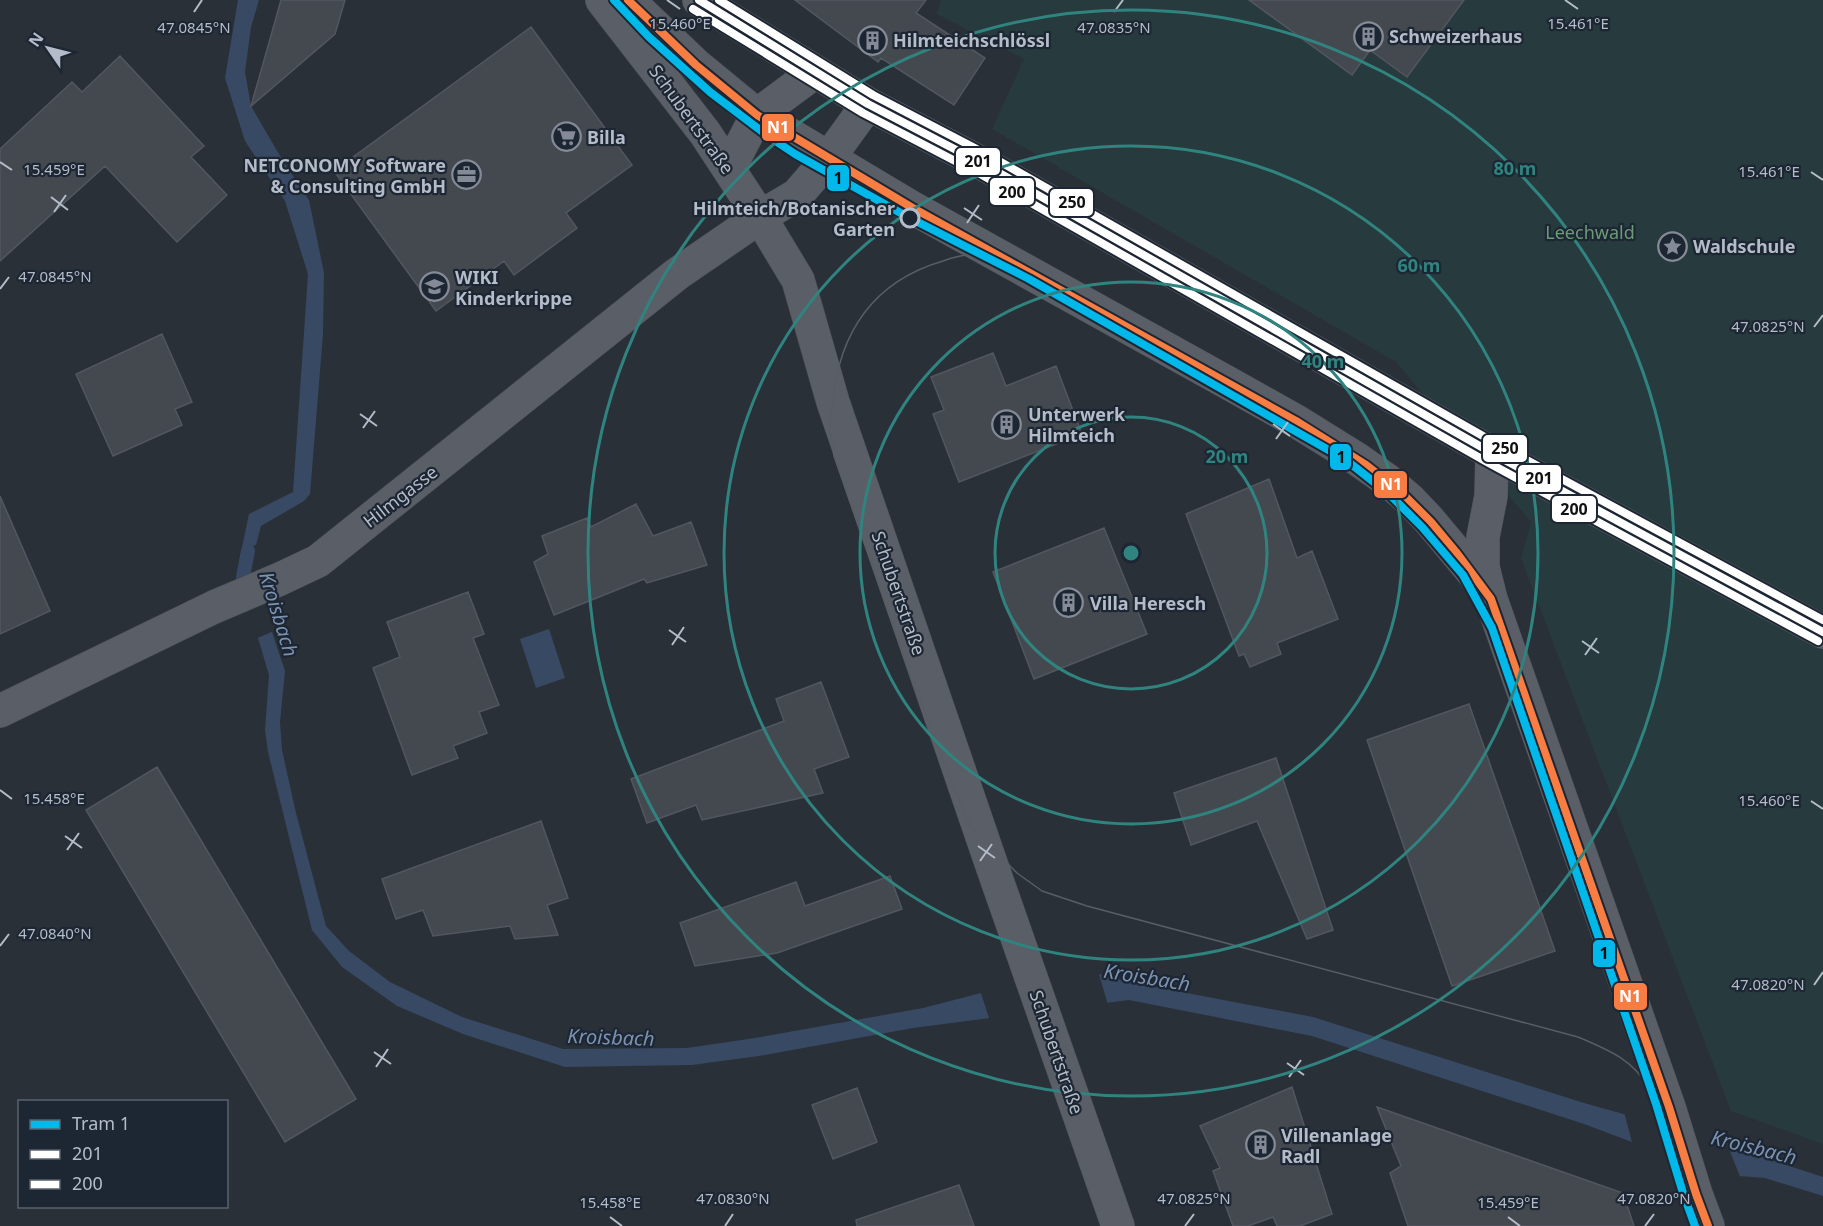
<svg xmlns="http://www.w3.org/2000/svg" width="1823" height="1226" viewBox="0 0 1823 1226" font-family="'Noto Sans',sans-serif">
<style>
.green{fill:#273a3e}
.water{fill:#384963}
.pier{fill:#2a3038}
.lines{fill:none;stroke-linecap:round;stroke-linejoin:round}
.stream{stroke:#384963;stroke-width:14}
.building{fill:#444950;stroke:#52575f;stroke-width:1.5}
.minor-casing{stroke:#484c53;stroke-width:34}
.major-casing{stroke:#484c55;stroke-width:34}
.minor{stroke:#5a5e66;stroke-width:33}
.major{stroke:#5c6168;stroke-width:33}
.tram{stroke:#595d64;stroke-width:1.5}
.bus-1-casing{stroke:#1d2633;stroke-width:12}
.bus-2-casing{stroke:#1d2633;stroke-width:12}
.bus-3-casing{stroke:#1d2633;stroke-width:12}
.bus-4-casing{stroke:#1d2633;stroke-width:12}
.bus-1{stroke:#fff;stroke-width:8}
.bus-2{stroke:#fff;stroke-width:8}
.bus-3{stroke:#fff;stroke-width:8}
.bus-4{stroke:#f77d43;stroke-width:8}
.tram-1-casing{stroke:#1d2633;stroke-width:12}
.tram-1{stroke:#00b8ea;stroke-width:8}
.ticks{fill:none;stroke:#b4bcc9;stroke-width:2}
.ring{fill:none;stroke:#308480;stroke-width:3}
.stop-dot{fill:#1d2633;stroke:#b4bcc9;stroke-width:3}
.labels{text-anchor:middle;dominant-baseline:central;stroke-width:4.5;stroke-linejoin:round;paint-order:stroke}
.poi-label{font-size:18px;font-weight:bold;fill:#b4bcc9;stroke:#1d2633;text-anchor:start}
.street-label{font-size:18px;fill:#b4bcc9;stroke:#1d2633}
.stop-label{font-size:18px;font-weight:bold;fill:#b4bcc9;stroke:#1d2633;text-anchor:end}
.park-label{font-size:18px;fill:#6b9a76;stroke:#1d2633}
.water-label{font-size:20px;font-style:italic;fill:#7c92b1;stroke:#1d2633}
.ticks-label{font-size:15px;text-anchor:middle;fill:#b4bcc9;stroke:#1d2633;stroke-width:4.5;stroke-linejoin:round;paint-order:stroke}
.centre{fill:#308480;stroke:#1d2633;stroke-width:3}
.ring-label{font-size:18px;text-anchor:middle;font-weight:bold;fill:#308480;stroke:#1d2633;stroke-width:4.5;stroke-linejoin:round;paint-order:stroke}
.line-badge{stroke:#1d2633;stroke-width:2}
.badge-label{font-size:16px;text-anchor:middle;font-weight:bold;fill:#fff}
.pale-badge-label{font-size:16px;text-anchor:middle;font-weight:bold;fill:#111}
</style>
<rect width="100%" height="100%" fill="#2a3038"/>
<path class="green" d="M941 0H1823V1144L1731 1111 1521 558 1531 522 1396 362 992 129 1024 59 937 14Z"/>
<path class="water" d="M238 0H259L251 27 245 72 251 106 283 161 309 200 324 273 323 334 310 494 304 501 261 526 256 545 272 632 285 671 280 722 282 750 296 813 326 926 349 951 390 982 462 1017 563 1049 687 1048 755 1038 923 1008 981 993 1099 974 1129 982 1313 1017 1584 1103 1727 1143 1753 1154 1823 1177V1196L1765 1178 1739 1176 1632 1142 1584 1124 1312 1036 1129 1000 913 1028 759 1056 692 1065 565 1067 463 1034 397 1006 342 967 312 930 268 752 265 730 269 675 258 638 241 552 249 514 293 492 308 274 285 201 245 141 225 78Z
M549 629 565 678 536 688 520 639Z"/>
<path class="pier" d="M260 543 274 631 255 639 238 553Z
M1098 971 1108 1005 990 1021 980 990Z
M1624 1112 1725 1139 1741 1179 1633 1146Z"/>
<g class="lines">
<path class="stream" d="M248 551 243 577 249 593"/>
</g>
<path class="building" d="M281 0H345L335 34 251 106Z
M795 0H926L916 13 985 58 954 105 881 58 878 62Z
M1249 0H1464L1407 77 1370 50 1352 75Z
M531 27 632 165 566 213 577 228 514 275 504 261 436 311 334 171Z
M120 56 204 146 191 157 227 195 177 242 105 166 0 261V149L72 82 82 92Z
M162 334 192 402 175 409 182 425 113 456 76 374Z
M993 353 1006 386 1056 366 1082 434 959 482 933 414 944 410 931 377Z
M1269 479 1297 558 1312 551 1338 619 1277 643 1281 654 1250 667 1244 654 1239 656 1186 514Z
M0 496 50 611 0 634Z
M636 504 653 536 691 522 707 565 647 583 644 579 554 615 534 562 548 554 542 536 587 518 591 527Z
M1104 528 1147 634 1034 679 993 572Z
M468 592 484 634 473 638 499 705 479 712 487 733 453 746 458 758 412 775 373 668 400 657 387 622Z
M821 682 849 757 814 769 823 793 702 820 696 805 647 823 631 779 784 721 776 699Z
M1469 704 1555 951 1452 986 1367 740Z
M1276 758 1333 930 1307 939 1257 821 1191 845 1174 793Z
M157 767 356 1099 285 1142 86 810Z
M541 821 568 898 547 905 558 935 515 939 510 926 433 936 423 910 396 919 382 879Z
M890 876 902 909 777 953 695 966 680 923 796 882 805 906Z
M1292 1087 1332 1214 1300 1226H1277L1273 1217 1248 1226H1233L1213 1171 1220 1168 1200 1126Z
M857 1088 877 1142 833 1159 812 1105Z
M1377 1107 1623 1193 1634 1226H1408L1390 1173 1401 1166Z
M959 1185 974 1226H857L856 1220Z"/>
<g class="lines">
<defs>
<path id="minor" d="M602 0 705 133 760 217 798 280 833 402 991 863 1118 1226
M628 0 696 65 757 115 911 207 1230 384 1296 421 1357 459 1387 480 1409 499 1429 520 1475 575 1491 599
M729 169 757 115 815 72
M1492 453 1491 496 1483 537V567L1491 599 1669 1107 1696 1194 1708 1226
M0 711 214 607 280 579 318 561 677 274 760 217 797 195 828 159 868 104"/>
<path id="major" d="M699 0 868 104 987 166 1492 453 1823 632"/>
</defs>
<use href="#minor" class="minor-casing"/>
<use href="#major" class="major-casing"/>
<use href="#minor" class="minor"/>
<use href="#major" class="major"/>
<path class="tram" d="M1046 269C1028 261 998 255 979 254 967 254 954 257 943 261 874 281 839 332 833 402 832 411 830 420 830 429 831 438 833 447 834 456L906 663 956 793 971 827 1017 873 1042 891 1087 906 1578 1037C1609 1050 1634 1060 1651 1091"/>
<defs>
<path id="bus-1" d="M699 0 868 104 987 166 1492 453 1823 632"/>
<path id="bus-2" d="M693 9 863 113 982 175 1487 462 1818 641"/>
<path id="bus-3" d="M719 0 873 95 992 157 1497 444 1823 620"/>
<path id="bus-4" d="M628 0 696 65 757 115 911 207 1296 421 1366 465 1403 494 1431 522 1456 552 1491 599 1669 1107 1696 1194 1708 1226"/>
</defs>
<use href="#bus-1" class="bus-1-casing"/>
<use href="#bus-2" class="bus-2-casing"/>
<use href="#bus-3" class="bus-3-casing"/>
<use href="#bus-4" class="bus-4-casing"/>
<use href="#bus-1" class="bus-1"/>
<use href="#bus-2" class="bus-2"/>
<use href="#bus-3" class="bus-3"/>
<use href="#bus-4" class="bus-4"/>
<defs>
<path id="tram-1" d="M614 0 649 37 710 92 768 136 795 154 906 216 1029 279 1346 460 1389 494 1422 527 1463 575 1492 628 1656 1104 1683 1193 1695 1226"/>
</defs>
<use href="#tram-1" class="tram-1-casing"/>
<use href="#tram-1" class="tram-1"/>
</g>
<path class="ticks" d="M667 0 680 9M1565 0 1578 9M194 12 202 0M1114 12 1123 0M0 162 12 170M1811 172 1823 180M51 197 68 210M964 208 982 220M54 212 66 195M967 223 979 205M0 289 9 277M1814 327 1823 315M360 414 377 426M1273 424 1290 436M363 428 375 411M1276 439 1288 422M669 630 686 642M1582 641 1599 653M672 645 684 627M1585 655 1597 638M0 790 12 799M1811 801 1823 809M65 836 82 848M978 846 995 858M67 850 79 833M980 861 992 844M0 946 9 934M1814 985 1823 972M374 1052 391 1064M1287 1063 1304 1075M376 1067 388 1049M1289 1077 1301 1060M610 1217 622 1226M1508 1217 1520 1226M725 1226 733 1214M1185 1226 1194 1214M1645 1226 1654 1214"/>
<g class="ring">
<circle cx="1131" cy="553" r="136"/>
<circle cx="1131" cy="553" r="271"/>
<circle cx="1131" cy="553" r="407"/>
<circle cx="1131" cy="553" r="543"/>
</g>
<defs>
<symbol id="building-ring" viewBox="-11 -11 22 22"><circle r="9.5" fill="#1d2633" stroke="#848b96" stroke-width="1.5"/><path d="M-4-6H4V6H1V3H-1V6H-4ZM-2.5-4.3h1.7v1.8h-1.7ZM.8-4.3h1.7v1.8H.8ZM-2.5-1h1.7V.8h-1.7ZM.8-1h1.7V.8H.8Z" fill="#848b96"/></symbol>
<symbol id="supermarket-ring" viewBox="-11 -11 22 22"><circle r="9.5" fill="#1d2633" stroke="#848b96" stroke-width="1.5"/><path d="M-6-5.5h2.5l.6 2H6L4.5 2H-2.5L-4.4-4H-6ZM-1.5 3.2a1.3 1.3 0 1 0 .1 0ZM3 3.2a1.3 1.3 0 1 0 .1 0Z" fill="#848b96"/></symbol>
<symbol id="office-ring" viewBox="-11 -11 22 22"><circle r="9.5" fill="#1d2633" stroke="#848b96" stroke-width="1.5"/><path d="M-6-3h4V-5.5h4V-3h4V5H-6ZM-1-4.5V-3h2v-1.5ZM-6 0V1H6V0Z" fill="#848b96"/></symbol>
<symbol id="sight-ring" viewBox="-11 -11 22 22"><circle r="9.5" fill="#1d2633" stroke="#848b96" stroke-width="1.5"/><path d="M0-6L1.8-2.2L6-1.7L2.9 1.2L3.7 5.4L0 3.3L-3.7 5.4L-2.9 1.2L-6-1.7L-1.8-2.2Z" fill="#848b96"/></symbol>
<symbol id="school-ring" viewBox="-11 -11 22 22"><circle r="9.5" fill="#1d2633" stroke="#848b96" stroke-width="1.5"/><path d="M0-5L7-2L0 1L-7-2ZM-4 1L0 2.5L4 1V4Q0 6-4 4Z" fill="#848b96"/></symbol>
</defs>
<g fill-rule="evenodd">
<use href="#building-ring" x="1352" y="20" width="33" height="33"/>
<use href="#building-ring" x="856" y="24" width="33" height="33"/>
<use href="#supermarket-ring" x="550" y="120" width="33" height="33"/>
<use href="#office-ring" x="450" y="158" width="33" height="33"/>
<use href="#sight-ring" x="1656" y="230" width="33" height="33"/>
<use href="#school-ring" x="418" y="270" width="33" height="33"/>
<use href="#building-ring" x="990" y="408" width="33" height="33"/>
<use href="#building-ring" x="1052" y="586" width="33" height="33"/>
<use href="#building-ring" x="1244" y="1128" width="33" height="33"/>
</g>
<circle class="stop-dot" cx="910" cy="218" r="9"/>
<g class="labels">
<g class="poi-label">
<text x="1389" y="36">Schweizerhaus</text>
<text x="893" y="40">Hilmteichschlössl</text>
<text x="587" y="137">Billa</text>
<text x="446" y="165" text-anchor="end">NETCONOMY Software<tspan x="446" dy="21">&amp; Consulting GmbH</tspan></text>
<text x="1693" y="246">Waldschule</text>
<text x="455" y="277">WIKI<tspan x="455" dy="21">Kinderkrippe</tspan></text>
<text x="1028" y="414">Unterwerk<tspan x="1028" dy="21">Hilmteich</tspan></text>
<text x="1090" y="603">Villa Heresch</text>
<text x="1281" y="1135">Villenanlage<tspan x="1281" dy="21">Radl</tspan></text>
</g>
<g class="street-label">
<text transform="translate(692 119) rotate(54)">Schubertstraße</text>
<text transform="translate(400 496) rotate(-38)">Hilmgasse</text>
<text transform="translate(899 593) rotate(71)">Schubertstraße</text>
<text transform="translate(1057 1052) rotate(71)">Schubertstraße</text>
</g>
<g class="stop-label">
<text x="895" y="208">Hilmteich/Botanischer<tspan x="895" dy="21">Garten</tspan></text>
</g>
<g class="park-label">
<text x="1590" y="232">Leechwald</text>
</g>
<g class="water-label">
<text transform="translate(279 614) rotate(73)">Kroisbach</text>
<text transform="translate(1147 977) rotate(9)">Kroisbach</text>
<text transform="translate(611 1037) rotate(2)">Kroisbach</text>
<text transform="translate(1754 1147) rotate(14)">Kroisbach</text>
</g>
</g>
<g class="ticks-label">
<text x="1578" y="29">15.461°E</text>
<text x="680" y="29">15.460°E</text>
<text x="194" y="33">47.0845°N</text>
<text x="1114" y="33">47.0835°N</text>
<text x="54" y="175">15.459°E</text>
<text x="1769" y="177">15.461°E</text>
<text x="55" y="282">47.0845°N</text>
<text x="1768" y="332">47.0825°N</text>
<text x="54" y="804">15.458°E</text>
<text x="1769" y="806">15.460°E</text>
<text x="55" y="939">47.0840°N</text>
<text x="1768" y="990">47.0820°N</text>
<text x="733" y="1204">47.0830°N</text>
<text x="1194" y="1204">47.0825°N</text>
<text x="1654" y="1204">47.0820°N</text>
<text x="610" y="1208">15.458°E</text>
<text x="1508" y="1208">15.459°E</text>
</g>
<circle cx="1131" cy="553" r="9" class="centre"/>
<g class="ring-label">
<text x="1515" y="175">80 m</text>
<text x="1419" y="272">60 m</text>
<text x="1323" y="368">40 m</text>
<text x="1227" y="463">20 m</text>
</g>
<g class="line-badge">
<rect x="761" y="113" width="34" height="29" rx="6" fill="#f77d43"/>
<rect x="955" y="147" width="46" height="29" rx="6" fill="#fff"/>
<rect x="826" y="164" width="24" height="28" rx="6" fill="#00b8ea"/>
<rect x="989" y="177" width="46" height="29" rx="6" fill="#fff"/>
<rect x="1049" y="188" width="45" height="29" rx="6" fill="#fff"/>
<rect x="1482" y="434" width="46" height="29" rx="6" fill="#fff"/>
<rect x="1329" y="443" width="23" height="28" rx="6" fill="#00b8ea"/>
<rect x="1517" y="464" width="45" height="29" rx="6" fill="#fff"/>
<rect x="1373" y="470" width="35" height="29" rx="6" fill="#f77d43"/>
<rect x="1551" y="495" width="46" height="28" rx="6" fill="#fff"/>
<rect x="1592" y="939" width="24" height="29" rx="6" fill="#00b8ea"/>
<rect x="1613" y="982" width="35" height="29" rx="6" fill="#f77d43"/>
</g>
<g class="badge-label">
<text x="778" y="133">N1</text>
<text x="1391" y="490">N1</text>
<text x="1630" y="1002">N1</text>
</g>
<g class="pale-badge-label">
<text x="978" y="167">201</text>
<text x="838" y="184">1</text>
<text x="1012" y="198">200</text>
<text x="1072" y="208">250</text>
<text x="1505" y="454">250</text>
<text x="1341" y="463">1</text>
<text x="1539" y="484">201</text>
<text x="1574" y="515">200</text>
<text x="1604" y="959">1</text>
</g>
<rect x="18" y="1100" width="210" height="108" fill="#1d2633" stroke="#59626f" stroke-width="1.5"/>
<rect x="30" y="1120" width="30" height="9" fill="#00b8ea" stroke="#59626f" stroke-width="1.5"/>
<text x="72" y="1130" font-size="18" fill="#b4bcc9">Tram 1</text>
<rect x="30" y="1150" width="30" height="9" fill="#ffffff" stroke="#59626f" stroke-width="1.5"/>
<text x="72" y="1160" font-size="18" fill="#b4bcc9">201</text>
<rect x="30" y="1180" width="30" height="9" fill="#ffffff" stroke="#59626f" stroke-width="1.5"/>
<text x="72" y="1190" font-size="18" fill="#b4bcc9">200</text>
<g transform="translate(48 48) rotate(305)" stroke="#1d2633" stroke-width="4.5" paint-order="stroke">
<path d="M0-4.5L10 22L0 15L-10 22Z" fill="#b4bcc9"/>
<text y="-9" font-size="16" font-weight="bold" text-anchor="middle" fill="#b4bcc9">N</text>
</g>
</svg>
